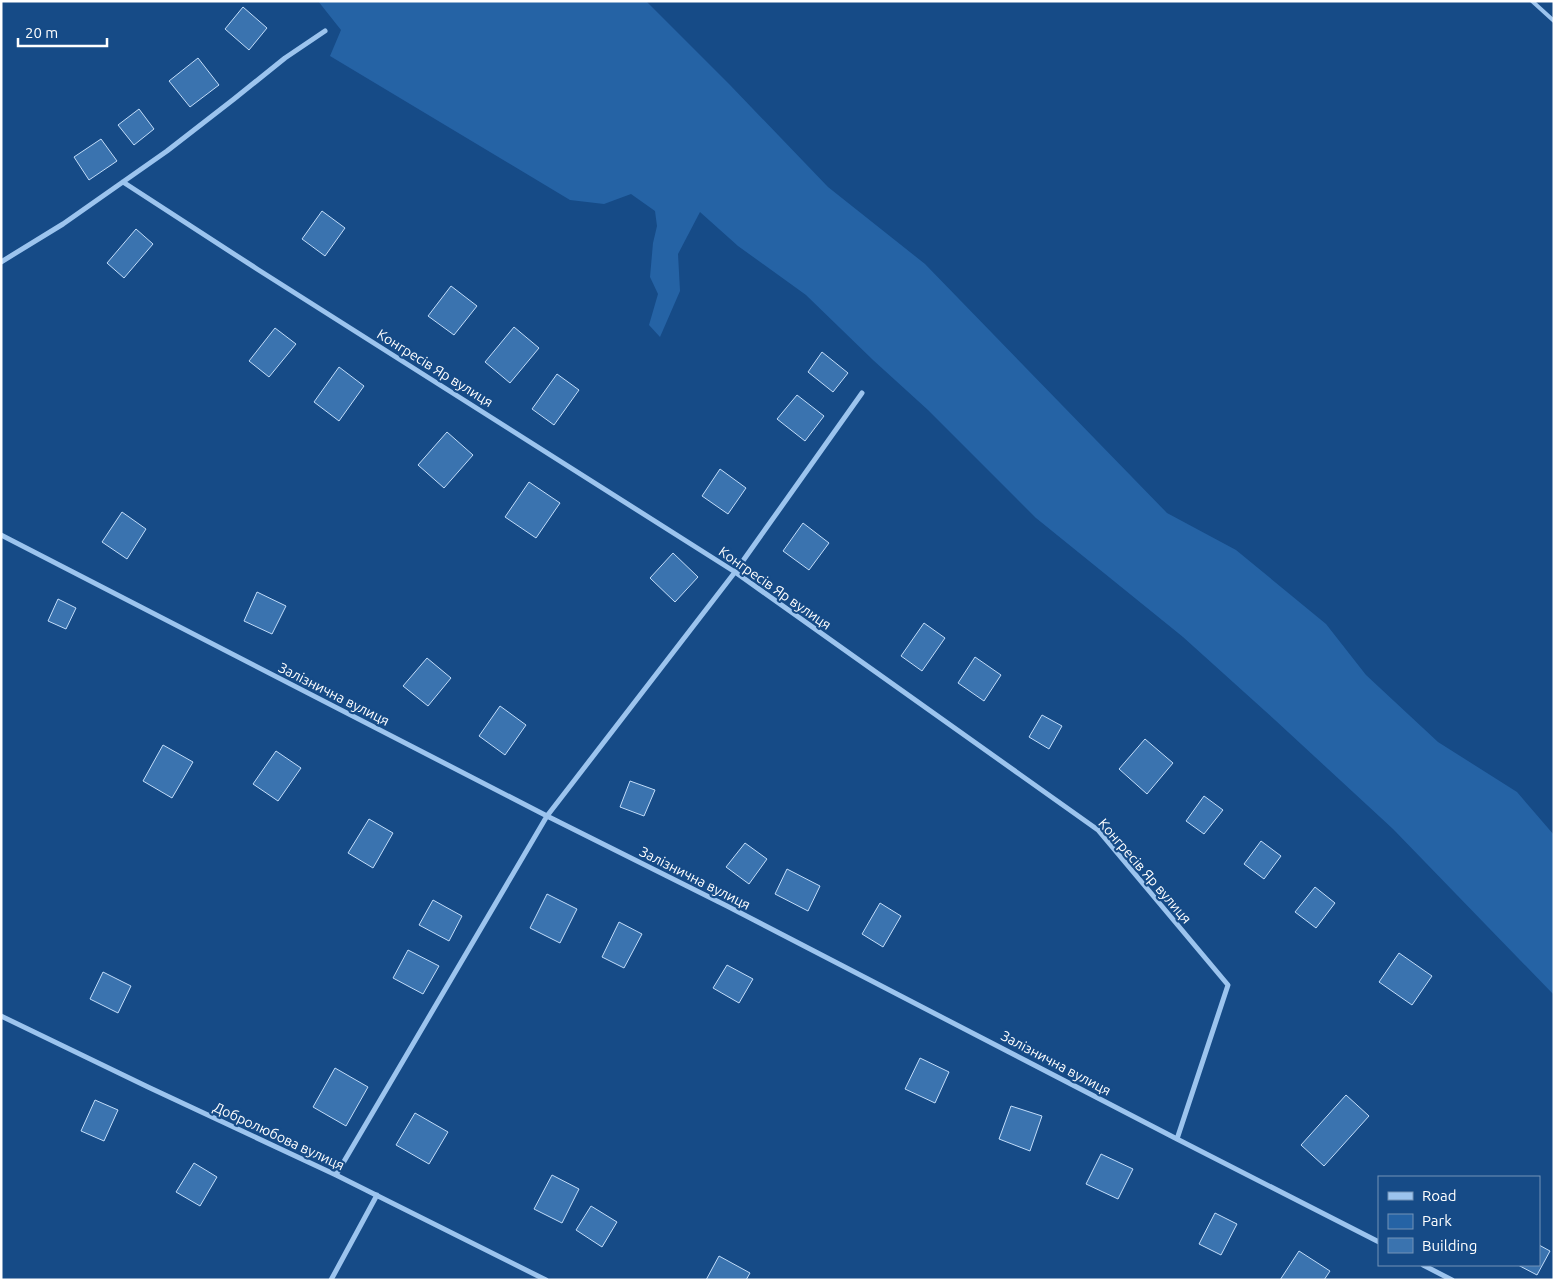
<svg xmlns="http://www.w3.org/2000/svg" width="1555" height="1281" viewBox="0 0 1555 1281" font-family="Ubuntu,sans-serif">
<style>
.green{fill:#2563a5}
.building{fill:#3a73af;stroke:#c2ddfa}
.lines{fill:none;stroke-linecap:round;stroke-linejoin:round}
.lane{stroke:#9cc4ee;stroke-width:4}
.street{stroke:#9cc4ee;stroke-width:5}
.labels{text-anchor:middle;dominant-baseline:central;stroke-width:4.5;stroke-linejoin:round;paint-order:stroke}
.street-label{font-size:14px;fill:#fff;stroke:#164b87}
</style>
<rect width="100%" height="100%" fill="#164b87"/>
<path class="green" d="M318 1H646L730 85 828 187 925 264 1167 513 1236 550 1326 624 1366 675 1438 742 1517 792 1554 835V995L1393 829 1275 720 1183 637 1036 518 928 410 873 360 806 295 738 246 700 212 678 254 680 291 660 337 649 325 658 294 650 277 653 243 657 226 655 211 631 194 604 204 570 200 330 56 341 30Z"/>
<path class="building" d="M243 7 267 28 249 50 225 29Z
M198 58 219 85 190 107 169 81Z
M139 109 154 129 134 145 118 125Z
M101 139 117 161 89 180 74 157Z
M322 211 345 228 325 256 302 239Z
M136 229 153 244 124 278 107 263Z
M451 286 477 306 454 335 428 316Z
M514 327 539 348 510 383 485 362Z
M275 328 296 344 269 377 249 361Z
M822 352 848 373 833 392 808 372Z
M339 367 364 386 339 421 314 402Z
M557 374 579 390 554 425 532 409Z
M797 395 824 416 805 441 777 419Z
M447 432 473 455 444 488 418 465Z
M720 469 746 488 728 514 702 496Z
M529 482 560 503 536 538 505 517Z
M122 512 146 529 127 559 102 542Z
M803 523 829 543 809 570 783 551Z
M673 553 698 577 675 602 650 578Z
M257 592 286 606 272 634 244 621Z
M58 599 76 608 66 629 48 621Z
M924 623 945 638 922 671 901 656Z
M975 657 1001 675 984 701 958 683Z
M427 658 451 678 428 706 403 686Z
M500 706 526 725 505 755 479 736Z
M1042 715 1062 726 1049 749 1029 737Z
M1145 739 1173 763 1147 794 1119 769Z
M163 745 193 762 172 798 143 781Z
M276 751 301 768 278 801 253 784Z
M630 781 655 790 644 816 620 807Z
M1204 796 1223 810 1204 834 1186 821Z
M369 819 393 833 373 868 348 853Z
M1261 841 1281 856 1264 879 1244 864Z
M745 843 767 859 749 884 726 867Z
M787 869 820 886 808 911 775 894Z
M1315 887 1335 903 1316 928 1295 912Z
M547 894 577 909 560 943 530 928Z
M433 900 462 916 449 941 419 925Z
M880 903 901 916 883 947 862 934Z
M619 922 642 934 624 968 602 957Z
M408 950 439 966 423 994 393 978Z
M1399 953 1432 976 1412 1005 1379 982Z
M727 965 753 979 739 1003 713 988Z
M103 972 131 986 118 1013 90 999Z
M920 1058 949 1072 935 1103 905 1089Z
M335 1068 368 1087 346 1126 313 1107Z
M1346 1095 1369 1116 1324 1166 1301 1145Z
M95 1100 118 1110 104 1141 81 1131Z
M1011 1106 1042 1116 1030 1151 999 1139Z
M415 1113 448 1132 429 1164 396 1145Z
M1101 1154 1133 1169 1118 1199 1086 1184Z
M194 1163 217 1177 200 1206 176 1192Z
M552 1175 579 1189 562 1223 534 1209Z
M591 1206 617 1222 602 1247 576 1230Z
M1215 1213 1237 1224 1221 1255 1199 1244Z
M1539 1245 1550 1251 1537 1275 1518 1265H1539Z
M1299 1251 1330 1271 1324 1280H1280Z
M719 1256 750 1273 746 1280H706Z"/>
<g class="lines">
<path class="lane" d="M1532 1 1554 21"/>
<path class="street" d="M123 182 257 269 735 572 1098 830 1228 985 1177 1139
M1 262 63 224 167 151 234 99 285 58 325 31
M1 535 547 816 727 906 1177 1139 1379 1242
M1 1016 148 1087 336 1175 546 1280
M336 1175 547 816 735 572 862 393
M1423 1265 1452 1280
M331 1280 377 1195"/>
</g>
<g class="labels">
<g class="street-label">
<text transform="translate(435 368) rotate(32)">Конгресів Яр вулиця</text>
<text transform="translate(775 588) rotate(35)">Конгресів Яр вулиця</text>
<text transform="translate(334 694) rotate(27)">Залізнична вулиця</text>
<text transform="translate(1145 871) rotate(49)">Конгресів Яр вулиця</text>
<text transform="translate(695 878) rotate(27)">Залізнична вулиця</text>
<text transform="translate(1056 1063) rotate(28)">Залізнична вулиця</text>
<text transform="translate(279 1136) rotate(25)">Добролюбова вулиця</text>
</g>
</g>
<rect width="1555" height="1281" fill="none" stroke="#ffffff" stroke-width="5"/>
<rect x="1378" y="1176" width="162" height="90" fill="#164b87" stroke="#7393b7"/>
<rect x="1388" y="1192" width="25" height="8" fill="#9cc4ee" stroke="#7393b7"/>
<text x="1422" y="1201" font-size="15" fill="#ffffff">Road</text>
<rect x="1388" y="1214" width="25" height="15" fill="#2563a5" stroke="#7393b7"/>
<text x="1422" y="1226" font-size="15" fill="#ffffff">Park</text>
<rect x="1388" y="1238" width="25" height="15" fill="#3a73af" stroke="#7393b7"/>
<text x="1422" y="1251" font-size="15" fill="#ffffff">Building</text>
<path d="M18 38v8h89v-8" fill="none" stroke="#ffffff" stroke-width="2.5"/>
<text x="25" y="38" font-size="15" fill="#ffffff" stroke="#164b87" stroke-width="4" paint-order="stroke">20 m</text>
</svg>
